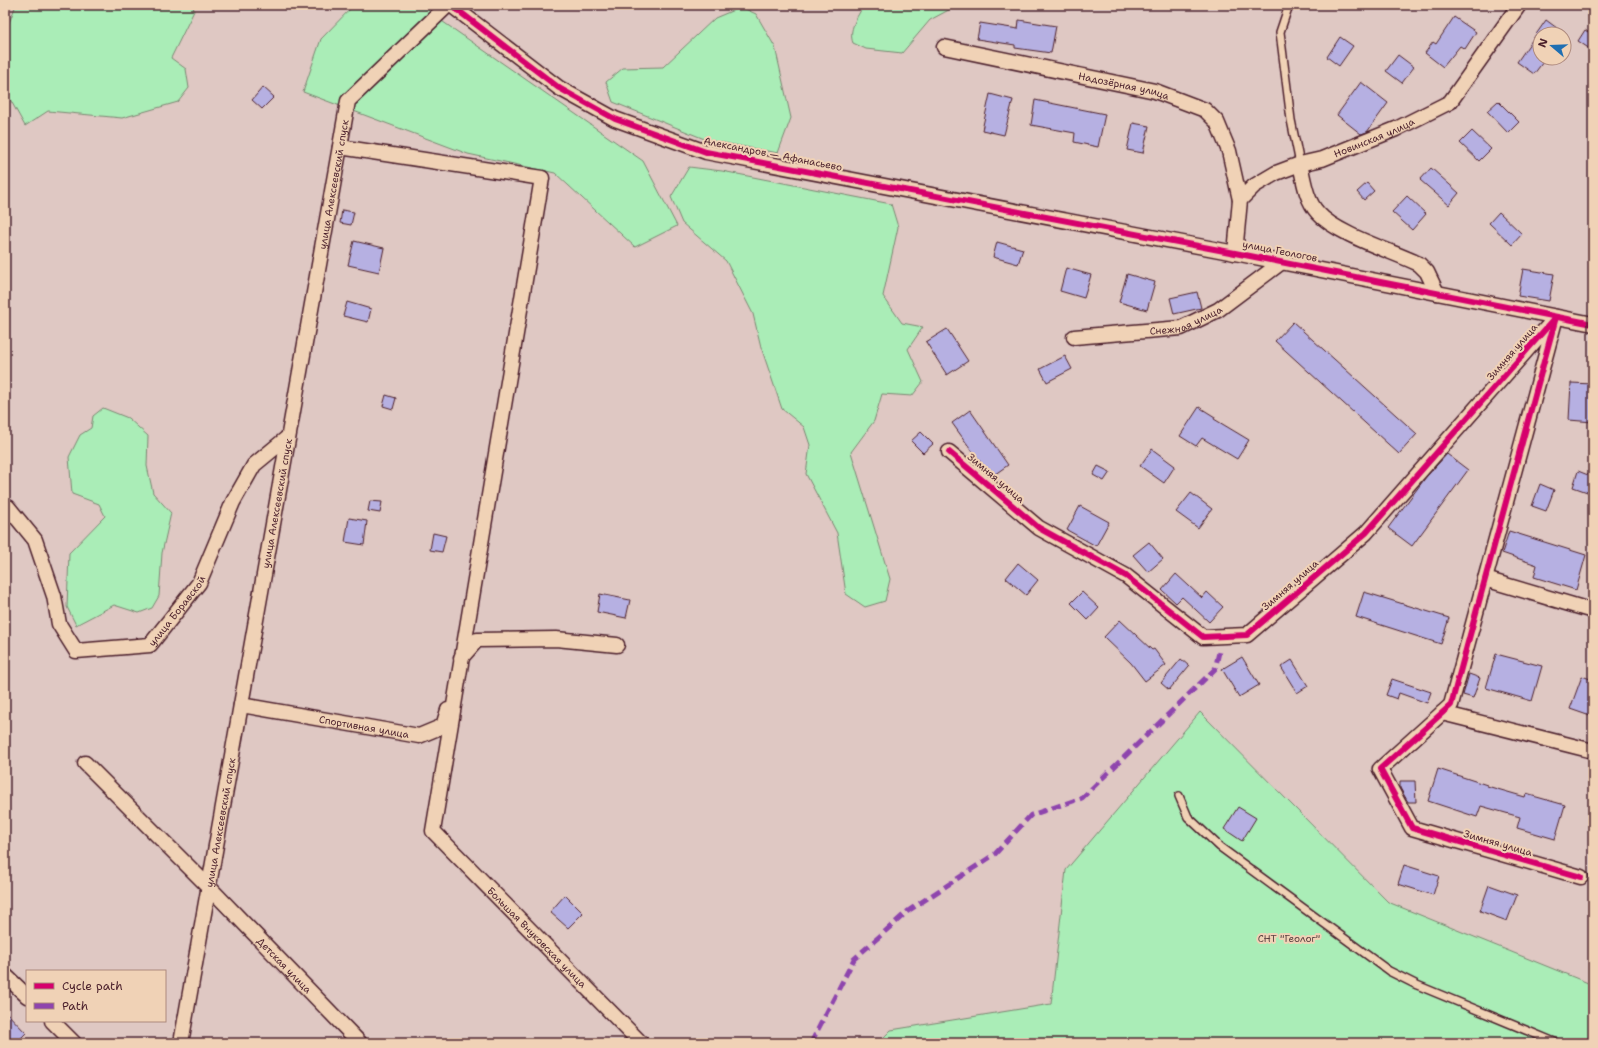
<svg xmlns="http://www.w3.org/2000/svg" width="1598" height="1048" viewBox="0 0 1598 1048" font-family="'Shantell Sans',sans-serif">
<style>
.green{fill:#aaedb7;stroke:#7a8671}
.building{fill:#b6b0e2;stroke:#4a1f2b}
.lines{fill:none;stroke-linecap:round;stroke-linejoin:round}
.lane-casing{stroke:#4a1f2b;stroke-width:10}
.street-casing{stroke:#4a1f2b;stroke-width:17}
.lane{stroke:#f0d2b6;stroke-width:7}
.street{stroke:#f0d2b6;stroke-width:14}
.quiet{stroke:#8e44ad;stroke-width:5;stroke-dasharray:10 5;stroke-linecap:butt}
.cycleway-casing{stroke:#f0d2b6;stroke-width:8}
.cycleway{stroke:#d6006c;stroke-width:6}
.labels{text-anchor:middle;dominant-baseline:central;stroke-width:4;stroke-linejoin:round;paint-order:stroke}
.street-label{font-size:10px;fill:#4a1f2b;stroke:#f0d2b6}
.park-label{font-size:10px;fill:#583e40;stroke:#f0d2b6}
</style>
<rect width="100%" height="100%" fill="#dfc8c3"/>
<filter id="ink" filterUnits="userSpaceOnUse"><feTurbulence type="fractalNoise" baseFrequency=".025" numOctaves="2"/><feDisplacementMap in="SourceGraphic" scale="8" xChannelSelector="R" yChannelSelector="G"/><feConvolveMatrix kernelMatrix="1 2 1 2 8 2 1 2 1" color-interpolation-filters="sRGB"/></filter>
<g filter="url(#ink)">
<path class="green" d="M16 5H193L194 11 171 58 186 69 189 88 178 102 122 118 48 111 25 126 6 92 5 33Z
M354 5H423L436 17 643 161 677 226 635 247 555 173 468 154 303 92 321 39Z
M864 5H958L930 20 902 53 866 49 853 43C848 30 857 17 864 5Z
M741 7 756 14 775 47 791 118 778 153 707 140 613 102 606 82 623 68 663 67 715 18Z
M689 167 722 171 891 204 898 227 883 296 902 323 923 327 908 349 923 382 912 396 882 394 874 421 851 452 890 579 885 601 865 607 846 594 837 533 806 474 810 445 804 427 782 409 761 347 753 314 726 261 682 223 671 197Z
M103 408 128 418 148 436 147 466 153 493 171 513 162 553 159 596 152 608 139 613 114 605 76 625 67 607 69 553 105 516 99 504 72 494 69 457 80 435 91 428 93 416Z
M1200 712 1388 902 1593 985V1043H878L891 1030 1051 1004 1066 870Z"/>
<path class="building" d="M1454 17 1476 32 1465 49 1460 46 1443 67 1425 53 1433 42 1436 44Z
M1019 20 1056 26 1051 53 1015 48V45L977 39 980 23 1018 29Z
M1546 20 1565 34H1540V58H1546L1534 74 1517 62Z
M1585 30 1593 35V51L1578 41Z
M1340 37 1353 46 1339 66 1327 57Z
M1398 55 1414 67 1402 83 1386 71Z
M1361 82 1388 103 1367 132 1361 134 1337 115Z
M263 87 274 97 262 109 252 100Z
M990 94 1013 100 1004 135 982 130Z
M1035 100 1105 114 1098 147 1074 142 1075 133 1031 125Z
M1498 101 1519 122 1508 133 1487 111Z
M1133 123 1149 126 1143 153 1127 150Z
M1472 131 1491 149 1479 161 1460 143Z
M1431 168 1459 193 1449 205 1420 180Z
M1367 183 1374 191 1364 200 1357 192Z
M1407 196 1426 214 1412 230 1392 212Z
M342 210 354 212 351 225 340 223Z
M1499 212 1522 234 1512 245 1489 223Z
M354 241 384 248 379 272 348 265Z
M997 242 1023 249 1018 264 993 257Z
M1066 268 1091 275 1084 298 1060 291Z
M1523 269 1554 274 1549 301 1518 296Z
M1127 274 1155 282 1147 310 1119 302Z
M1197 292 1201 308 1174 314 1170 298Z
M347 302 371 309 368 322 343 316Z
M1293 322 1417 434 1399 454 1275 341Z
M947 329 968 361 947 375 926 342Z
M1065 356 1072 369 1047 382 1040 369Z
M1571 383 1593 384V422L1569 420Z
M386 395 396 398 393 409 383 406Z
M1199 407 1215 417 1214 419 1249 440 1237 459 1202 438 1196 446 1180 436Z
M970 410 1008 465 991 477 952 423Z
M921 432 933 444 923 453 911 441Z
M1152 449 1175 466 1164 483 1140 466Z
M1447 454 1468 470 1412 546 1388 528 1426 477Z
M1098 466 1110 472 1104 481 1093 475Z
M1578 471 1593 477V494L1573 487Z
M1540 484 1554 490 1546 511 1532 506Z
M1191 493 1212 509 1198 528 1176 512Z
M370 501 382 502 380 513 368 511Z
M1080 506 1109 522 1096 546 1067 530Z
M349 518 367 521 364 545 345 542Z
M1509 531 1586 555 1576 590 1534 577 1537 565 1502 553Z
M433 533 446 536 442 552 430 550Z
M1149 542 1163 559 1148 572 1133 555Z
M1018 563 1038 580 1026 595 1006 578Z
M1176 574 1202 598 1207 592 1223 607 1209 622 1182 597 1176 603 1162 590Z
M1082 592 1099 608 1088 620 1071 603Z
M1364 592 1449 618 1441 644 1356 617Z
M600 594 630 600 626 618 597 612Z
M1120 620 1152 650 1154 649 1166 665 1145 681 1131 663 1104 637Z
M1496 654 1542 666 1532 701 1486 688Z
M1242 657 1259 685 1239 697 1222 669Z
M1181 659 1189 666 1169 690 1161 683Z
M1292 660 1308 686 1297 693 1281 667Z
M1469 674 1480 678 1473 698 1463 695Z
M1582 676 1593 680V717L1570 709Z
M1392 679 1431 692 1427 703 1399 693 1397 699 1386 695Z
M1438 769 1487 785V786L1525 797 1526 794 1565 805 1555 839 1517 828 1520 817 1481 806 1477 817 1428 801Z
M1400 781H1415L1416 802H1408L1400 788Z
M1238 807 1256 818 1242 841 1224 829Z
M1404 865 1439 876 1433 895 1398 884Z
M1489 885 1517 895 1507 921 1480 911Z
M565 895 583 913 568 928 550 912Z
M5 1011 26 1033 16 1043H5Z"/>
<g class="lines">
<defs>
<path id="lane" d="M1289 5 1280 32 1291 120 1300 164
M1179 796 1188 817 1220 847 1389 971 1417 985 1557 1043"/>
<g id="street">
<path d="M451 5 559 88 615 119 706 152 1235 253 1593 324"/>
<path id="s1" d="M944 47 1155 91 1205 110 1217 122 1229 151 1240 200"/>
<path id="s2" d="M340 147 542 178 433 831 641 1043"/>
<path d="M1300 164C1304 181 1306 200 1318 213 1336 234 1392 251 1419 264L1427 272 1437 293"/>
<path id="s3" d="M1235 253 1240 200 1254 186 1276 173 1300 164 1322 159 1396 129 1450 102 1519 5"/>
<path id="s4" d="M1074 337 1181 328 1218 310 1282 262"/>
<path d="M949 452 1039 528 1126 576 1203 637 1247 635 1366 533 1556 317 1451 705 1380 769 1412 828 1581 877"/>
<path id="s5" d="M5 506 8 507 35 540 54 596 59 624 76 651 150 645 199 583 233 502 254 465 288 437"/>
<path d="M1485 579 1593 611"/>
<path d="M461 658 477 640 556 639 617 645"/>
<path id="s6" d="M241 705 419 736 443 726 448 710"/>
<path d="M1442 713 1593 751"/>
<path id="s7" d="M85 763 209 887 360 1043"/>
<path d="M5 975 27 996"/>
<path d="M52 1021 74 1043"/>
<path id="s8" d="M181 1043 348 101 448 5"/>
</g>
</defs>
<use href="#lane" class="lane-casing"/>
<use href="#street" class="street-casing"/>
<use href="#lane" class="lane"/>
<use href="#street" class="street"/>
<path class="quiet" d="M811 1043 854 959 908 911 995 854 1031 815 1082 798 1215 669 1220 648"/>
<defs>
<path id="cycleway" d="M451 5 559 88 615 119 706 152 1235 253 1593 324
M949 452 1039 528 1126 576 1203 637 1247 635 1366 533 1556 317 1451 705 1380 769 1412 828 1581 877"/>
</defs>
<use href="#cycleway" class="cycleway-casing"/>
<use href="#cycleway" class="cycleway"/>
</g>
</g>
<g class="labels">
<g class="street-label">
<text stroke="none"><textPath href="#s1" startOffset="184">Надозёрная улица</textPath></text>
<text stroke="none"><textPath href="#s3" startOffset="203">Новинская улица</textPath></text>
<text transform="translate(773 154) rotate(11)">Александров — Афанасьево</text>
<text stroke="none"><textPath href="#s8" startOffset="872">улица Алексеевский спуск</textPath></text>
<text transform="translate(1280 251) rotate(11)">улица Геологов</text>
<text stroke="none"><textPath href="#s4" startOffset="114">Снежная улица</textPath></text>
<text transform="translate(1512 352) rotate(-49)">Зимняя улица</text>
<text transform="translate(996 478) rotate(40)">Зимняя улица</text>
<text stroke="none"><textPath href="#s8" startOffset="548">улица Алексеевский спуск</textPath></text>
<text transform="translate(1290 585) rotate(-41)">Зимняя улица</text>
<text stroke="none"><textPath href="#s5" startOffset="283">улица Боравской</textPath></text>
<text stroke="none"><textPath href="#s6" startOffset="125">Спортивная улица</textPath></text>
<text stroke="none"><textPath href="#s8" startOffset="224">улица Алексеевский спуск</textPath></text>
<text transform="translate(1498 843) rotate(16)">Зимняя улица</text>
<text stroke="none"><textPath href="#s2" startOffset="1015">Большая Внуковская улица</textPath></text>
<text stroke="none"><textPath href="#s7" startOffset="284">Детская улица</textPath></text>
</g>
<g class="park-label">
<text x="1289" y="938">СНТ "Геолог"</text>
</g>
</g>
<rect width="1598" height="1048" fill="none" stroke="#f0d2b6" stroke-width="20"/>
<rect x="10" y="10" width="1578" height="1028" fill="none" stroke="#4a1f2b" stroke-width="1.5" filter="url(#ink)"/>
<rect x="26" y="970" width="140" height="52" fill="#f0d2b6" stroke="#ae8a7e"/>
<rect x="34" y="983" width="20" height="6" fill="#d6006c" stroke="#ae8a7e"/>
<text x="62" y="990" font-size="12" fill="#4a1f2b">Cycle path</text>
<rect x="34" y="1003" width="20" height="6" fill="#8e44ad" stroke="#ae8a7e"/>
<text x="62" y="1010" font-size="12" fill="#4a1f2b">Path</text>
<g transform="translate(1552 46) rotate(289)"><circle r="19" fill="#f0d2b6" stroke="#ae8a7e"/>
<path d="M0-3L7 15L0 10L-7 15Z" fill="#1f6fb2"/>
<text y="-6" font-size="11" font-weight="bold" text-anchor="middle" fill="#4a1f2b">N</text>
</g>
</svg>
